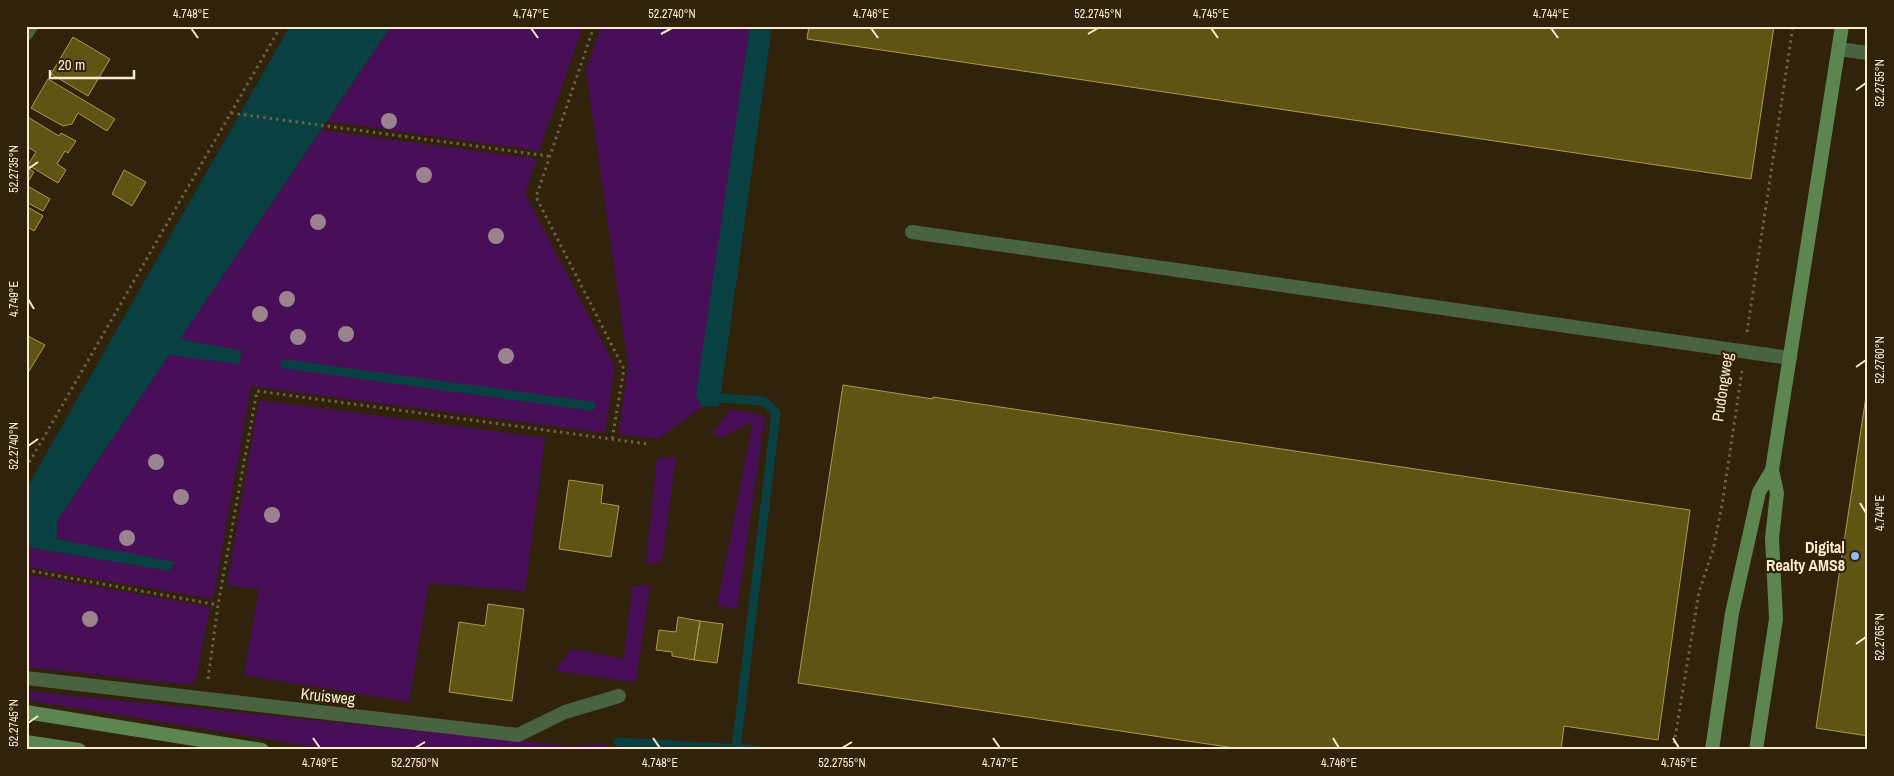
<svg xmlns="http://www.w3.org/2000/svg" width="1894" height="776" viewBox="0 0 1894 776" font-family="'Archivo Narrow',sans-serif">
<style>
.green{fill:#490e58}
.water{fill:#094143}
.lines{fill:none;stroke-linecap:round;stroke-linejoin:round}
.stream{stroke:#094143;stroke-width:9}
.building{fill:#605414;stroke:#ab9b4a}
.path{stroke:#6e5f46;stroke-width:3;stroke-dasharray:2.5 4;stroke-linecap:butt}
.service{stroke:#496241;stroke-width:14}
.minor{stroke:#496241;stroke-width:14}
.tertiary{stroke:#496241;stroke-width:14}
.secondary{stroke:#5c854f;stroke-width:14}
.tree{fill:#9a828e}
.ticks{fill:none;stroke:#fceace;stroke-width:2}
.poi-dot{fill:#8cb9fc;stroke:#30220b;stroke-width:2}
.labels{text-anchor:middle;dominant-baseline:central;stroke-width:4.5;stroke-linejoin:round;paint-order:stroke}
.street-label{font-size:16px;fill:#fceace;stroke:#30220b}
.poi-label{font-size:16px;font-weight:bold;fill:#fceace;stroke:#30220b;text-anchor:end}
.neatline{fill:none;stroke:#fceace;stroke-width:2}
.ticks-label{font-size:12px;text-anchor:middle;fill:#fceace}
</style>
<rect width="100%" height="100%" fill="#30220b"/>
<path class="green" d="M391 26H583L539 151 327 121Z
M601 26H750L697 395 702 407 658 439 619 434 628 364 586 70Z
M321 130 537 159 525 194 615 366 605 433 251 386 213 599 26 567V545L33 548 169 571 175 563 57 539V521L169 355 239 363 242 351 180 339Z
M259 400 545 438 525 591 429 583 409 702 244 675 259 589 227 585Z
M731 409 765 416 737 609 717 606 753 421 723 437 712 434Z
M676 457 662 562 646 564 657 458Z
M26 574 210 607 195 683 182 684 26 667Z
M650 585 636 682 555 671 571 649 624 659 632 586Z
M26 691 570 746 604 744 613 750H334L26 700Z"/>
<path class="water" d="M290 26H391L180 339 242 351 239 364 169 355 57 521V539L175 562 169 571 33 548 26 545V489Z
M750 26H772L719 406 702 407 696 395Z"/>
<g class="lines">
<path class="stream" d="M285 364 591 406
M720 398 764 401 776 413 736 749
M618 742 758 750"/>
</g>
<path class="building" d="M809 26H1774L1751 179 807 39Z
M73 37 110 59 88 96 51 74Z
M48 79 115 119 107 131 78 113 72 124 63 126 31 108Z
M26 116 59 136 61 133 76 141 68 153 65 151 57 164 66 170 58 183 28 165 36 152 26 146Z
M26 167 34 172 26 185Z
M124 170 146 182 132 206 112 194Z
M26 185 50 199 43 211 26 202Z
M26 206 43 216 34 231 26 226Z
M26 335 45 345 26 376Z
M1868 383V736L1816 728Z
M843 385 933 399V397L1690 510 1658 740 1564 726 1561 750H1248L798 683Z
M569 480 603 485 601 503 619 506 611 557 559 549Z
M488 604 524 609 512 701 449 692 459 622 485 626Z
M678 617 700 621 694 660 672 656V652L656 650 659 630 676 632Z
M700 621 723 624 717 663 694 660Z"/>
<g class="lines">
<path class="path" d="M594 26 536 197 624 369 612 440
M231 113 549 156
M1747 332 1793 26
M26 468 281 26
M26 570 218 605
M208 679 218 605 257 391 648 444
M1673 750 1699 592 1713 550 1722 505 1742 371"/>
<path class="service" d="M1839 49 1868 53
M912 232 1790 358"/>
<path class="minor" d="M26 678 518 735 565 712 619 696"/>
<path class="tertiary" d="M26 34 31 26"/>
<path class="secondary" d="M26 712 262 750
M26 742 79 750
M1712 750 1732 613 1759 492 1772 470 1842 26
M1756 750 1776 619 1772 538 1777 493 1772 470"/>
</g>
<g class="tree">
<circle cx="389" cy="121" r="8"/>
<circle cx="424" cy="175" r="8"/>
<circle cx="318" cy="222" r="8"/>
<circle cx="496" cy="236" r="8"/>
<circle cx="287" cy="299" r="8"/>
<circle cx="260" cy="314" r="8"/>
<circle cx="346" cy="334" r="8"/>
<circle cx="298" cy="337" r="8"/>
<circle cx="506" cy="356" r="8"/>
<circle cx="156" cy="462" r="8"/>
<circle cx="181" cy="497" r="8"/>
<circle cx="272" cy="515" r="8"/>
<circle cx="127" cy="538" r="8"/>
<circle cx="90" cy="619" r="8"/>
</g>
<path class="ticks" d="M191 28 198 38M531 28 538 38M871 28 878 38M1211 28 1218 38M1551 28 1558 38M661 34 672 28M1088 34 1098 28M1856 90 1866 83M28 169 38 162M28 299 34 309M1856 367 1866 360M28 446 38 439M1860 503 1866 513M1856 644 1866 637M28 723 38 716M313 738 320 748M653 738 660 748M993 738 1000 748M1333 738 1339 748M1673 738 1679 748M415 748 425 742M842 748 852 742"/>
<circle class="poi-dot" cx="1855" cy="556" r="5"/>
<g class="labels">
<g class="street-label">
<text transform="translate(1722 387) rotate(-82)">Pudongweg</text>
<text transform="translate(328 696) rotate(6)">Kruisweg</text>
</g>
<g class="poi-label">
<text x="1845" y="547">Digital<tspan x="1845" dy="18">Realty AMS8</tspan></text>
</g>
</g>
<rect width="1894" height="776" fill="none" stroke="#30220b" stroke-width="55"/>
<path d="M50 70v8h84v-8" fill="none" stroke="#fceace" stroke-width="2.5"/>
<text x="58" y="70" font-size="15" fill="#fceace" stroke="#30220b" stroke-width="4" paint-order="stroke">20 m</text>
<rect x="28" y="28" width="1838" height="720" class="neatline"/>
<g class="ticks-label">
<text x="191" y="18">4.748°E</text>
<text x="531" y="18">4.747°E</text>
<text x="672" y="18">52.2740°N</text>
<text x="871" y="18">4.746°E</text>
<text x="1098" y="18">52.2745°N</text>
<text x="1211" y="18">4.745°E</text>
<text x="1551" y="18">4.744°E</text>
<text transform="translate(1880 83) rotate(-90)" y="4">52.2755°N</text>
<text transform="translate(14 169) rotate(-90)" y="4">52.2735°N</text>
<text transform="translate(14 299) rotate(-90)" y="4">4.749°E</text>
<text transform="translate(1880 360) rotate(-90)" y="4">52.2760°N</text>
<text transform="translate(14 446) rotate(-90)" y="4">52.2740°N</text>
<text transform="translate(1880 513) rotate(-90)" y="4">4.744°E</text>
<text transform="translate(1880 637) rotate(-90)" y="4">52.2765°N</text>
<text transform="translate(14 723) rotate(-90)" y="4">52.2745°N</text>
<text x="320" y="767">4.749°E</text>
<text x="415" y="767">52.2750°N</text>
<text x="660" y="767">4.748°E</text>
<text x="842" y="767">52.2755°N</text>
<text x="1000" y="767">4.747°E</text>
<text x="1339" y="767">4.746°E</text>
<text x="1679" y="767">4.745°E</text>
</g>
</svg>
